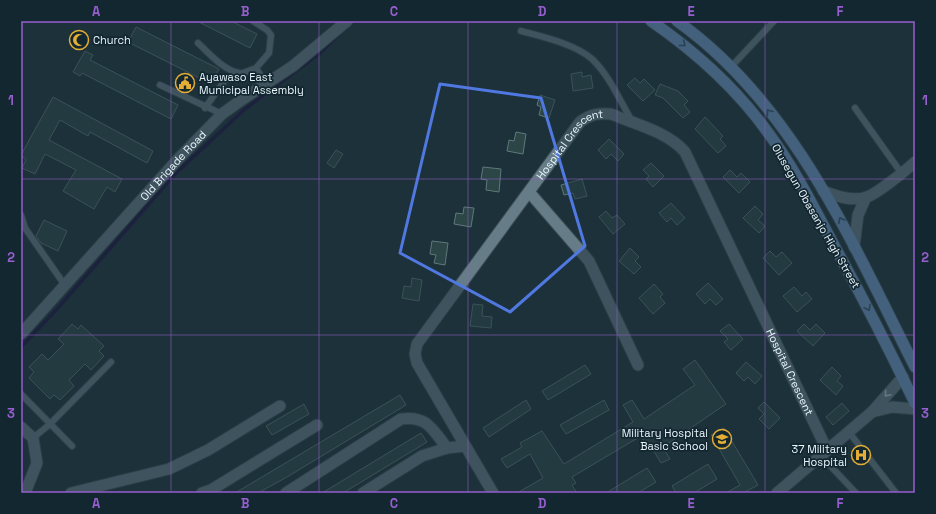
<svg xmlns="http://www.w3.org/2000/svg" width="936" height="514" viewBox="0 0 936 514" font-family="'Space Grotesk',sans-serif">
<style>
.lines{fill:none;stroke-linecap:round;stroke-linejoin:round}
.stream{stroke:#1b0f42;stroke-width:3.5}
.building{fill:#2c4547;stroke:#5e797b}
.service-casing{stroke:#3c4e56;stroke-width:8}
.minor-casing{stroke:#3c4e56;stroke-width:13}
.tertiary-casing{stroke:#3c4e56;stroke-width:13}
.primary-casing{stroke:#3c4e56;stroke-width:13}
.service{stroke:#667d88;stroke-width:6}
.minor{stroke:#667d88;stroke-width:11}
.tertiary{stroke:#667d88;stroke-width:11}
.primary{stroke:#719ace;stroke-width:11}
.oneway{stroke:#395570}
.oneway2{stroke:#bbccd3}
.marked{fill:none;stroke:#5078e1;stroke-width:3;stroke-linejoin:round}
.grid{fill:none;stroke:#965ece;stroke-width:1;stroke-opacity:0.55}
.labels{text-anchor:middle;dominant-baseline:central;stroke-width:3.5;stroke-linejoin:round;paint-order:stroke}
.poi-label{font-size:11px;fill:#e9f6fc;stroke:#132731;text-anchor:start}
.street-label{font-size:11px;fill:#e9f6fc;stroke:#132731}
.neatline{fill:none;stroke:#965ece;stroke-width:1.5}
.grid-label{font-size:13px;text-anchor:middle;font-weight:bold;fill:#965ece}
</style>
<rect width="100%" height="100%" fill="#1d313b"/>
<g class="lines">
<path class="stream" d="M21 347 58 308 175 174 245 109 320 53 341 32"/>
</g>
<path class="building" d="M197 21H231L257 34 250 48Z
M136 27 219 69 211 84 128 42Z
M85 51 93 55 90 60 178 105 171 119 82 73 80 76 73 72Z
M582 72V77L591 75 593 88 573 91 571 74Z
M635 78 640 83 644 79 655 90 643 101 627 85Z
M660 84 678 91 688 101 684 105 690 112 683 118 663 98 655 95Z
M540 95 555 100 549 118 539 115 541 107 537 105Z
M53 97 153 151 147 163 90 132 88 136 60 120 49 140 122 179 115 192 107 187 94 209 63 191 76 170 45 154 35 174 22 168 26 160 21 155Z
M705 117 723 136 720 139 726 146 718 153 695 129Z
M516 132 526 134 523 154 507 151 509 140 514 141Z
M609 139 624 154 618 161 611 154 606 159 598 150Z
M336 150 343 154 334 168 327 163Z
M651 163 664 176 653 187 646 179 649 176 643 170Z
M483 167 501 169 499 192 486 190 487 180 481 179Z
M730 170 737 177 741 173 750 182 739 193 723 177Z
M582 179 587 196 575 199 573 193 564 195 561 185Z
M671 203 685 218 677 225 671 218 667 222 659 213Z
M755 206 763 214 758 220 765 226 759 233 743 218Z
M464 207 474 208 471 227 454 224 456 213 463 214Z
M606 211 612 218 617 215 625 224 613 234 599 217Z
M44 220 67 231 58 251 41 243 36 236Z
M432 241 448 243 445 265 434 263 436 255 430 254Z
M630 248 639 257 635 261 641 267 634 274 619 261Z
M770 251 776 257 782 252 792 263 779 275 763 258Z
M412 278 422 280 419 301 402 298 404 286 411 287Z
M708 283 723 299 716 305 710 299 705 304 696 294Z
M654 284 663 294 660 297 665 303 653 314 639 298Z
M794 287 802 296 806 292 812 299 797 312 783 296Z
M473 304 483 305 482 316 492 317 491 328 470 326Z
M72 324 78 329 81 325 104 346 99 351 104 356 91 370 85 364 69 380 74 386 60 400 54 395 50 399 29 378 34 372 29 367 42 354 48 360 64 344 58 339Z
M729 324 743 339 731 350 724 342 728 339 720 331Z
M804 324 810 330 816 324 825 333 813 346 797 331Z
M695 360 726 404 663 447 670 459 661 463 650 445 647 446 641 436 572 477 576 483 572 485 577 493H517L543 478 530 454 507 468 501 459 522 447 520 443 542 431 564 464 633 422 623 405 632 400 644 419 695 385 683 369Z
M746 362 762 376 755 384 748 377 744 381 736 373Z
M585 365 591 374 548 400 542 391Z
M832 367 841 376 837 381 843 386 836 395 820 380Z
M400 395 406 405 287 477 258 493H235Z
M526 400 531 409 489 437 483 428Z
M604 400 609 410 566 434 560 425Z
M764 402 780 418 769 429 759 419 764 414 758 408Z
M842 403 849 411 833 425 826 417Z
M304 404 309 414 272 435 266 426Z
M724 428 758 485 743 493H726L740 485 711 435Z
M421 433 427 442 353 487 343 493H322Z
M708 464 717 479 694 493H676L672 486Z
M647 468 656 482 638 493H606Z"/>
<g class="lines">
<defs>
<path id="service" d="M521 31C543 37 575 44 592 59 609 75 620 101 632 121
M198 43C209 53 224 71 240 73
M256 68 266 84
M730 68 774 21
M160 85 222 114
M205 108 225 80 256 68 269 53 271 35 267 30 253 21
M855 108 902 174
M21 215 25 228 64 284
M21 394 72 446
M848 431 896 493
M33 438 50 424 111 362
M821 456 856 493"/>
<g id="minor">
<path d="M530 193 589 261 638 365"/>
<path id="s1" d="M21 334 179 158 222 114 240 101 293 66 347 21"/>
<path d="M872 412 892 407 915 409"/>
<path d="M21 427 33 438 37 463 25 493"/>
<path d="M71 493 169 469 208 450 280 406"/>
<path d="M202 493 211 490 317 425"/>
<path d="M286 493 401 419C427 415 433 430 447 448"/>
<path d="M363 493 422 456 447 448 465 446"/>
<path id="s2" d="M493 493 417 363 415 354 417 344 580 122C591 114 598 113 611 114 635 124 668 132 685 152L827 450"/>
<path d="M777 493 872 412 903 377"/>
</g>
<path id="tertiary" d="M823 191C836 196 853 202 867 197 878 193 905 171 915 162
M854 247 858 215 866 197"/>
<path id="primary" d="M651 21C696 52 737 89 769 134 795 169 815 210 836 249 864 300 890 351 915 403
M677 21C794 104 852 243 915 367"/>
</defs>
<use href="#service" class="service-casing"/>
<use href="#minor" class="minor-casing"/>
<use href="#tertiary" class="tertiary-casing"/>
<use href="#primary" class="primary-casing"/>
<use href="#service" class="service"/>
<use href="#minor" class="minor"/>
<use href="#tertiary" class="tertiary"/>
<use href="#primary" class="primary"/>
</g>
<defs><path id="oneway-chevron" d="M-2-3.5L2.5 0L-2 3.5" fill="none" stroke-width="1.6" stroke-linecap="round" stroke-linejoin="round"/></defs>
<g class="oneway">
<use href="#oneway-chevron" transform="translate(683 44) rotate(38)"/>
<use href="#oneway-chevron" transform="translate(769 112) rotate(-127)"/>
<use href="#oneway-chevron" transform="translate(841 220) rotate(-117)"/>
<use href="#oneway-chevron" transform="translate(868 308) rotate(63)"/>
</g>
<use class="oneway2" href="#oneway-chevron" transform="translate(887 394) rotate(131)"/>
<path d="M0 0H936V514H0ZM440 84 541 98 585 246 510 312 400 253Z" fill="#1d313b" fill-opacity=".55" fill-rule="evenodd"/>
<path class="marked" d="M440 84 541 98 585 246 510 312 400 253Z"/>
<path class="grid" d="M171 21V493M319 21V493M468 21V493M617 21V493M765 21V493M21 179H915M21 335H915"/>
<defs>
<symbol id="mosque-ring" viewBox="-11 -11 22 22"><circle r="9.5" fill="#132731" stroke="#e4ad35" stroke-width="1.5"/><path d="M3.5-4.9A6 6 0 1 0 3.5 4.9A5 5 0 1 1 3.5-4.9Z" fill="#e4ad35"/></symbol>
<symbol id="civic-ring" viewBox="-11 -11 22 22"><circle r="9.5" fill="#132731" stroke="#e4ad35" stroke-width="1.5"/><path d="M-.6-6.5H3V-4.5H.6V-3L4-1V1h2V6H-6V1h2V-1L-.6-3ZM-1.2 2.5V6h2.4V2.5Z" fill="#e4ad35"/></symbol>
<symbol id="school-ring" viewBox="-11 -11 22 22"><circle r="9.5" fill="#132731" stroke="#e4ad35" stroke-width="1.5"/><path d="M0-5L7-2L0 1L-7-2ZM-4 1L0 2.5L4 1V4Q0 6-4 4Z" fill="#e4ad35"/></symbol>
<symbol id="hospital-ring" viewBox="-11 -11 22 22"><circle r="9.5" fill="#132731" stroke="#e4ad35" stroke-width="1.5"/><path d="M-5-5h3v3.5h4V-5h3V5h-3V1.5h-4V5h-3Z" fill="#e4ad35"/></symbol>
</defs>
<g fill-rule="evenodd">
<use href="#mosque-ring" x="68" y="29" width="22" height="22"/>
<use href="#civic-ring" x="174" y="72" width="22" height="22"/>
<use href="#school-ring" x="711" y="428" width="22" height="22"/>
<use href="#hospital-ring" x="850" y="444" width="22" height="22"/>
</g>
<g class="labels">
<g class="poi-label">
<text x="93" y="40">Church</text>
<text x="199" y="77">Ayawaso East<tspan x="199" dy="13">Municipal Assembly</tspan></text>
<text x="708" y="433" text-anchor="end">Military Hospital<tspan x="708" dy="13">Basic School</tspan></text>
<text x="847" y="449" text-anchor="end">37 Military<tspan x="847" dy="13">Hospital</tspan></text>
</g>
<g class="street-label">
<text stroke="none"><textPath href="#s2" startOffset="423">Hospital Crescent</textPath></text>
<text stroke="none"><textPath href="#s1" startOffset="227">Old Brigade Road</textPath></text>
<text transform="translate(816 216) rotate(60)">Olusegun Obasanjo High Street</text>
<text stroke="none"><textPath href="#s2" startOffset="806">Hospital Crescent</textPath></text>
</g>
</g>
<rect width="936" height="514" fill="none" stroke="#132731" stroke-width="44"/>
<rect x="22" y="22" width="892" height="470" class="neatline"/>
<g class="grid-label">
<text x="96" y="16">A</text>
<text x="245" y="16">B</text>
<text x="394" y="16">C</text>
<text x="542" y="16">D</text>
<text x="691" y="16">E</text>
<text x="840" y="16">F</text>
<text x="11" y="105">1</text>
<text x="925" y="105">1</text>
<text x="11" y="262">2</text>
<text x="925" y="262">2</text>
<text x="11" y="418">3</text>
<text x="925" y="418">3</text>
<text x="96" y="508">A</text>
<text x="245" y="508">B</text>
<text x="394" y="508">C</text>
<text x="542" y="508">D</text>
<text x="691" y="508">E</text>
<text x="840" y="508">F</text>
</g>
</svg>
